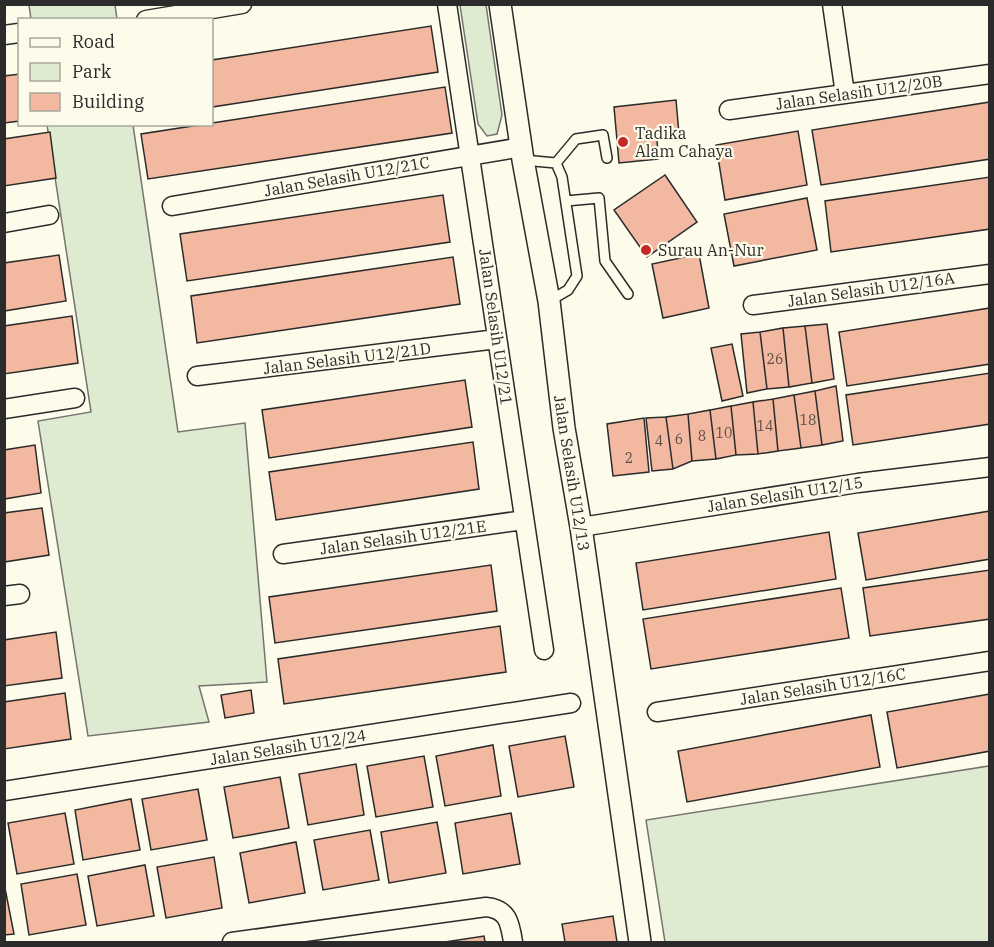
<svg xmlns="http://www.w3.org/2000/svg" width="994" height="947" viewBox="0 0 994 947" font-family="'IBM Plex Serif',serif">
<style>
.green{fill:#deebd1;stroke:#74746e;stroke-width:1.5}
.building{fill:#f2b8a0;stroke:#2b2b2b;stroke-width:1.5}
.lines{fill:none;stroke-linecap:round;stroke-linejoin:round}
.service-casing{stroke:#2b2b2b;stroke-width:12}
.minor-casing{stroke:#2b2b2b;stroke-width:21}
.tertiary-casing{stroke:#2b2b2b;stroke-width:24}
.service{stroke:#fdfbea;stroke-width:9}
.minor{stroke:#fdfbea;stroke-width:18}
.tertiary{stroke:#fdfbea;stroke-width:21}
.poi-dot{fill:#c62828;stroke:#fdfbea;stroke-width:2}
.labels{text-anchor:middle;dominant-baseline:central;stroke-width:4.5;stroke-linejoin:round;paint-order:stroke}
.number-label{font-size:14px;fill:#5d4e48}
.street-label{font-size:16px;fill:#2b2b2b;stroke:#fdfbea}
.poi-label{font-size:16px;fill:#2b2b2b;stroke:#fdfbea;text-anchor:start}
</style>
<rect width="100%" height="100%" fill="#fdfbea"/>
<path class="green" d="M29 5H115L117 19H31Z
M460 5H486L502 115 497 134 487 136 478 124Z
M47 125H133L178 432 245 423 267 682 199 686 209 722 88 736 38 421 91 412Z
M989 766V942H665L646 820Z"/>
<path class="building" d="M431 26 438 72 212 107V60Z
M20 74V121L4 123V76Z
M445 87 452 133 148 179 141 134Z
M676 100 679 134 657 137 658 159 619 163 614 107Z
M990 102V159L821 185 812 130Z
M798 131 807 185 725 200 716 145Z
M50 132 56 178 4 186V139Z
M665 175 697 222 647 257 614 210Z
M990 177V229L831 252 825 201Z
M443 195 450 242 187 281 180 234Z
M807 198 817 250 734 266 724 214Z
M699 254 709 308 663 318 652 264Z
M59 255 66 301 4 311V263Z
M453 257 460 304 197 343 191 296Z
M990 308V364L847 386 839 332Z
M72 316 78 363 4 374V326Z
M827 324 834 379 812 383 805 326Z
M805 326 812 383 789 387 783 328Z
M783 328 789 387 767 389 760 332Z
M760 332 767 389 747 393 741 334Z
M732 344 743 396 722 401 711 348Z
M990 373V424L853 445 846 395Z
M465 380 472 427 269 458 262 410Z
M836 386 843 441 822 445 815 391Z
M815 391 822 445 801 448 794 395Z
M794 395 801 448 778 451 773 399Z
M773 399 778 451 758 454 753 402Z
M753 402 758 454 736 455 731 406Z
M731 406 736 455 716 459 710 410Z
M710 410 716 459 692 461 688 414Z
M688 414 692 461 673 469 666 417Z
M666 417 673 469 652 471 646 418Z
M644 418 649 472 613 476 607 424Z
M473 442 479 489 276 520 269 472Z
M35 445 41 493 4 499V450Z
M42 508 49 555 4 562V513Z
M990 511V559L866 580 858 533Z
M829 532 836 579 643 610 636 563Z
M491 565 497 611 275 643 269 597Z
M990 570V619L870 636 863 588Z
M841 588 849 638 651 669 643 619Z
M500 626 506 672 284 704 278 659Z
M56 632 62 678 4 686V640Z
M251 690 254 713 225 718 221 695Z
M65 693 71 739 4 749V702Z
M990 694V751L897 768 887 712Z
M871 715 880 767 687 802 678 751Z
M565 736 574 787 518 797 509 746Z
M493 745 501 796 445 806 436 756Z
M424 756 433 807 376 817 367 766Z
M356 764 364 815 308 825 299 774Z
M280 777 289 828 233 838 224 787Z
M198 789 207 840 151 850 142 799Z
M131 799 140 850 83 860 75 810Z
M65 813 74 864 17 874 8 823Z
M511 813 520 864 463 874 455 823Z
M437 822 446 873 389 883 381 832Z
M370 830 379 880 323 890 314 840Z
M296 842 305 893 249 903 240 853Z
M214 857 222 908 166 918 157 867Z
M145 865 154 916 97 926 88 876Z
M77 874 86 925 29 935 21 884Z
M4 883 14 934 4 935Z
M613 916 617 942H565L562 924Z
M484 936 485 942H445Z"/>
<g class="lines">
<defs>
<path id="service" d="M523 160 556 163 562 177 577 276 568 290 549 301
M556 163 576 139 603 135 607 158
M566 201 599 198 605 261 628 294"/>
<path id="minor" d="M447 4 544 650
M832 4 845 94
M146 20 242 4
M4 35 19 33
M729 110 990 74
M172 206 522 147
M4 223 49 215
M753 305 990 274
M197 376 497 339
M4 409 75 398
M581 527 858 483 990 467
M283 554 524 520
M4 596 20 594
M657 712 990 661
M4 791 571 703
M232 942 486 907C508 909 510 923 513 942"/>
<path id="tertiary" d="M500 4 523 160 549 301 564 428 581 527 640 942"/>
</defs>
<use href="#service" class="service-casing"/>
<use href="#minor" class="minor-casing"/>
<use href="#tertiary" class="tertiary-casing"/>
<use href="#service" class="service"/>
<use href="#minor" class="minor"/>
<use href="#tertiary" class="tertiary"/>
</g>
<g class="poi-dot">
<circle cx="623" cy="142" r="6"/>
<circle cx="646" cy="250" r="6"/>
</g>
<g class="labels">
<g class="number-label">
<text x="775" y="359">26</text>
<text x="808" y="420">18</text>
<text x="765" y="426">14</text>
<text x="724" y="433">10</text>
<text x="702" y="436">8</text>
<text x="679" y="439">6</text>
<text x="659" y="441">4</text>
<text x="629" y="458">2</text>
</g>
<g class="street-label">
<text transform="translate(859 92) rotate(-8)">Jalan Selasih U12/20B</text>
<text transform="translate(347 176) rotate(-10)">Jalan Selasih U12/21C</text>
<text transform="translate(871 289) rotate(-8)">Jalan Selasih U12/16A</text>
<text transform="translate(496 327) rotate(82)">Jalan Selasih U12/21</text>
<text transform="translate(347 358) rotate(-7)">Jalan Selasih U12/21D</text>
<text transform="translate(572 473) rotate(81)">Jalan Selasih U12/13</text>
<text transform="translate(785 494) rotate(-9)">Jalan Selasih U12/15</text>
<text transform="translate(403 537) rotate(-8)">Jalan Selasih U12/21E</text>
<text transform="translate(823 686) rotate(-9)">Jalan Selasih U12/16C</text>
<text transform="translate(288 747) rotate(-9)">Jalan Selasih U12/24</text>
</g>
<g class="poi-label">
<text x="635" y="133">Tadika<tspan x="635" dy="18">Alam Cahaya</tspan></text>
<text x="658" y="250">Surau An-Nur</text>
</g>
</g>
<rect width="994" height="947" fill="none" stroke="#2b2b2b" stroke-width="12"/>
<rect x="18" y="18" width="195" height="108" fill="#fdfbea" stroke="#a9a89e" stroke-width="1.5"/>
<rect x="30" y="38" width="30" height="9" fill="#fdfbea" stroke="#a9a89e" stroke-width="1.5"/>
<text x="72" y="48" font-size="18" fill="#2b2b2b">Road</text>
<rect x="30" y="63" width="30" height="18" fill="#deebd1" stroke="#a9a89e" stroke-width="1.5"/>
<text x="72" y="78" font-size="18" fill="#2b2b2b">Park</text>
<rect x="30" y="93" width="30" height="18" fill="#f2b8a0" stroke="#a9a89e" stroke-width="1.5"/>
<text x="72" y="108" font-size="18" fill="#2b2b2b">Building</text>
</svg>
